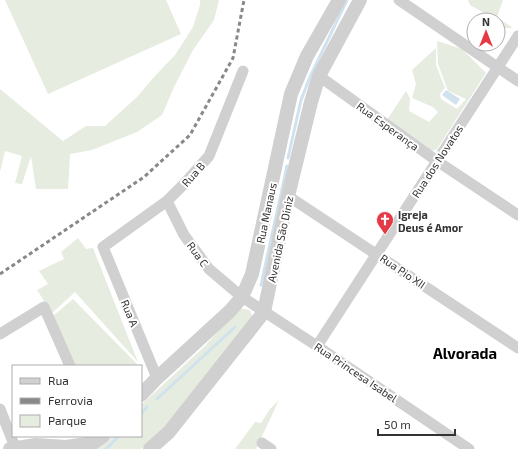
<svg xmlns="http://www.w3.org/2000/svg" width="518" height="449" viewBox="0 0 518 449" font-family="'Exo 2',sans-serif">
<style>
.green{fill:#e6ecdf}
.water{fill:#cfe2ee}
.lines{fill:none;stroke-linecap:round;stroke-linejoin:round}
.stream{stroke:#cfe2ee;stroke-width:3}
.minor{stroke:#d0d0d0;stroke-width:11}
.tertiary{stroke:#d0d0d0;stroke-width:14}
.rail{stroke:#888;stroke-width:3;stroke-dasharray:4 3;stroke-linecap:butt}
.labels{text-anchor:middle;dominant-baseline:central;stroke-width:4;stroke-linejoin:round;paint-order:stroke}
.street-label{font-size:11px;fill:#333;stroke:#fff}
.poi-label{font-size:11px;font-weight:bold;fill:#333;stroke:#fff;text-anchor:start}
.district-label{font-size:15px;font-weight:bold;fill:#000;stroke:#fff}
</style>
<rect width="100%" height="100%" fill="#fff"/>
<path class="green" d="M5 0H166L181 34 48 94Z
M200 0H219L214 20 193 50 174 87 162 115 137 132 92 150 70 154 68 189H36L31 156 22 184 15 183 22 156 5 151 0 172V89L63 141 86 126H105L137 97 154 77 175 55 193 27 200 5Z
M468 0H503L497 17 513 28H504L498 20H496L470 5Z
M437 41 462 49 486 73 437 149 429 152 387 120 406 91 410 98 409 111 429 122 438 112 433 107 412 98 416 84 412 70 436 48V65L445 88 440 94 441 99 457 109 466 99 448 91 438 64Z
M78 238 86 249 93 248 138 362 75 292 52 313 37 290 48 284 39 271 64 259 61 252Z
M73 299 139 366H75L53 316Z
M239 308 250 310 253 319 168 425 141 449H84L106 441 111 436H141V405L205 346Z
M279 400 256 449H235L255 422 261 423 270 409Z"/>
<path class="water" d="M446 90 460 99 456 105 442 95Z"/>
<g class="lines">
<path class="stream" d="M288 158 301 100 310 77 347 0
M261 285 287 166
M157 399 235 327
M141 414 147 407
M106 449 119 436"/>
<path class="minor" d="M399 0 518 81
M319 76 437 161 518 215
M288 196 518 348
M167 201 184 235 209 269 242 297 317 346 469 449
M0 334 44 307 70 366
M317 346 518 36
M157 378 103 247 167 201 185 183 209 156 243 71
M0 409 15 447
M262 443 271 449"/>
<path class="tertiary" d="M141 395 157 378 230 311 242 297 252 274 291 94 307 56 339 0
M10 449 36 445 66 447 93 443 103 436
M150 449 169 432 264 312 288 196 311 102 319 76 360 0"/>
<path class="rail" d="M0 274 144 177 190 135 233 58 244 0"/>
</g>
<defs>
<symbol id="church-pin" viewBox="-11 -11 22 30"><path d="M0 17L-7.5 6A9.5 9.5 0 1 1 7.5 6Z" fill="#e63946" stroke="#fff"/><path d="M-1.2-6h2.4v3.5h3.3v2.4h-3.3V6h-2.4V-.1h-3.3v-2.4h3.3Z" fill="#fff"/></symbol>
</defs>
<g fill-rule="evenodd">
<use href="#church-pin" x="375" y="210" width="20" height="27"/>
</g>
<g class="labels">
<g class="street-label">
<text transform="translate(388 126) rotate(36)">Rua Esperança</text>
<text transform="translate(437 161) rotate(-57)">Rua dos Novatos</text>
<text transform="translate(193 174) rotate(-49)">Rua B</text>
<text transform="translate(266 213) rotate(-78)">Rua Manaus</text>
<text transform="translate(280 239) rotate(-78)">Avenida São Diniz</text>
<text transform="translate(198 254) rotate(54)">Rua C</text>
<text transform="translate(403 271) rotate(34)">Rua Pio XII</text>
<text transform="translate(130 313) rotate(68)">Rua A</text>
<text transform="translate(356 372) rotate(34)">Rua Princesa Isabel</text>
</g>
<g class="poi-label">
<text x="398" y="214">Igreja<tspan x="398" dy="13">Deus é Amor</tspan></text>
</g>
<g class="district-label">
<text x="465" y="353">Alvorada</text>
</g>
</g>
<rect x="12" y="365" width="130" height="72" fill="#ffffff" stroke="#adadad"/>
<rect x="20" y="378" width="20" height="6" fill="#d0d0d0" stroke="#adadad"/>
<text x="48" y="385" font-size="12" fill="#333333">Rua</text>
<rect x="20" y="398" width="20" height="6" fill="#888888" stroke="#adadad"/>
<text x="48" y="405" font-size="12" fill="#333333">Ferrovia</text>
<rect x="20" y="415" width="20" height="12" fill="#e6ecdf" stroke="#adadad"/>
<text x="48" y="425" font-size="12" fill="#333333">Parque</text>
<g transform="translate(486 32)"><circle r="19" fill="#ffffff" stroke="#adadad"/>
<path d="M0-3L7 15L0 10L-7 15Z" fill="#e63946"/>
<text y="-6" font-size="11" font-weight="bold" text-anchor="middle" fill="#333333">N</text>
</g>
<path d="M378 429v6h77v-6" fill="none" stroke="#333333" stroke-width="2"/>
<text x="384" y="429" font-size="12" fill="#333333" stroke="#ffffff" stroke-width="3" paint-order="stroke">50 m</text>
</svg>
